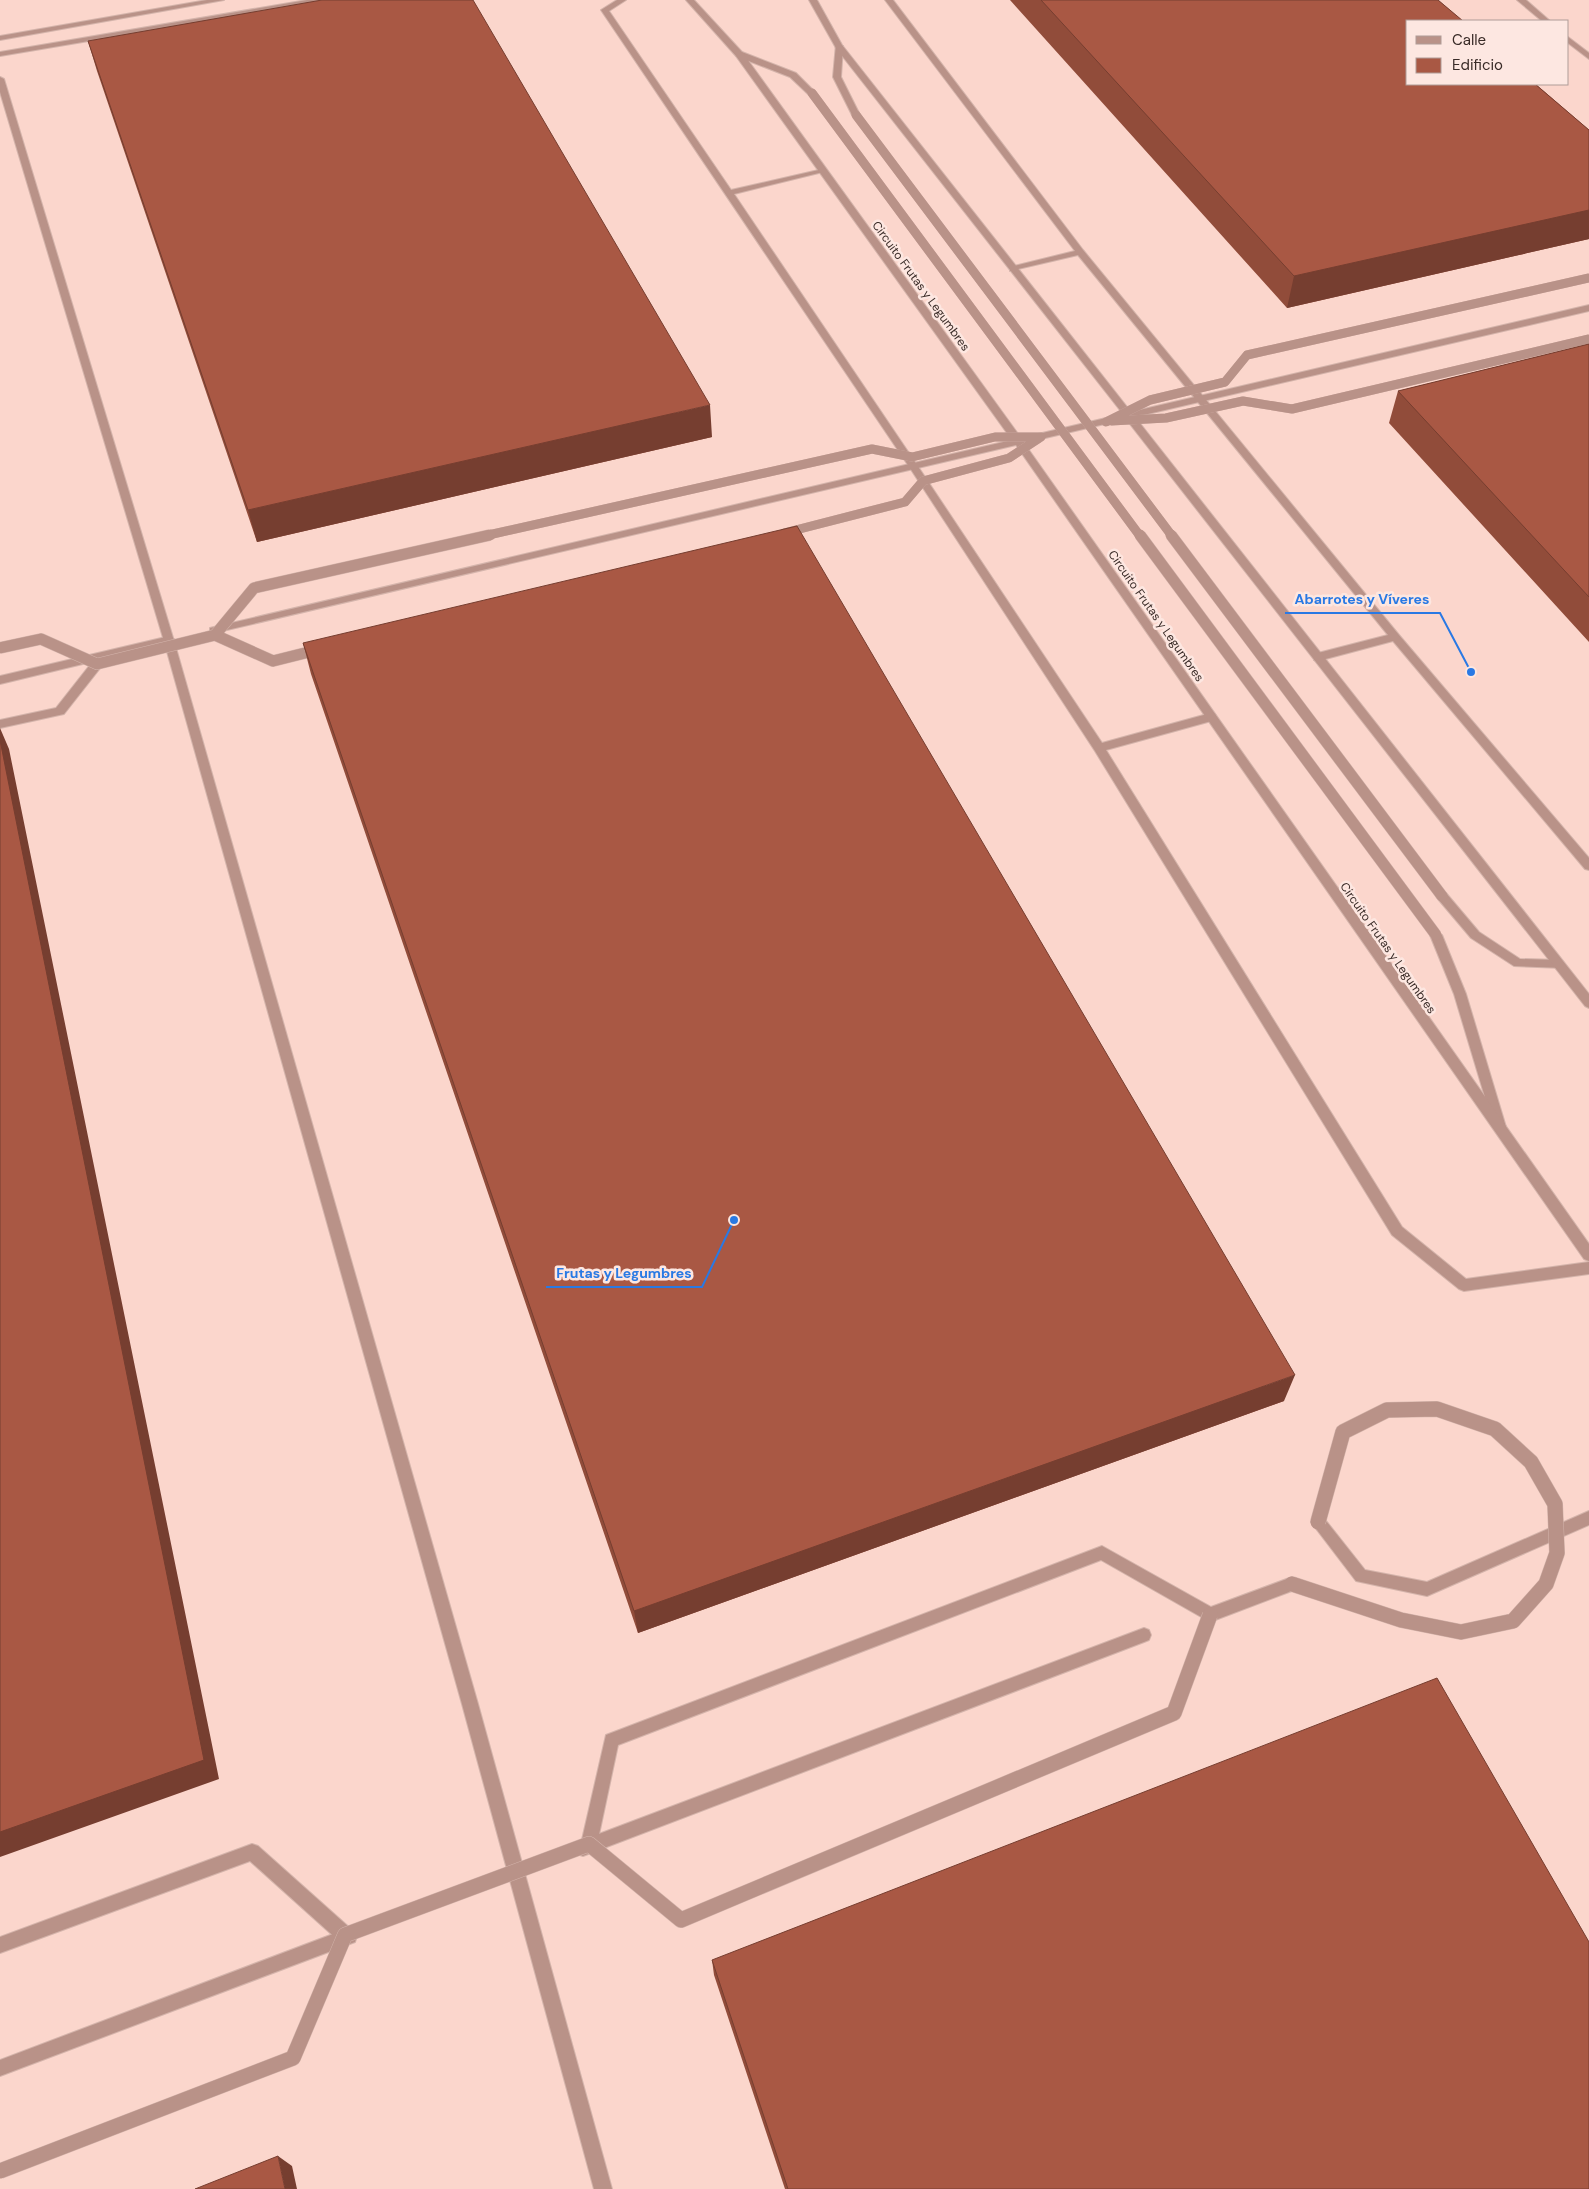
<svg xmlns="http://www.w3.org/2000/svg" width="1589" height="2189" viewBox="0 0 1589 2189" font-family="'DM Sans',sans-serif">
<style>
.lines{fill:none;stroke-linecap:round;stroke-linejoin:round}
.lane-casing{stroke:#d4b4ab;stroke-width:2}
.street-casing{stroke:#d4b4ab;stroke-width:2}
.lane{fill:#b99288;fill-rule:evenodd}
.street{fill:#b99288;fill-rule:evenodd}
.lane-bridge-far2-casing{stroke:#d4b4ab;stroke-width:9;stroke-linecap:butt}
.lane-bridge-far1-casing{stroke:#d4b4ab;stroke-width:12;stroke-linecap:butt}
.lane-bridge-casing{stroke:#d4b4ab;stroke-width:16;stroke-linecap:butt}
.lane-bridge-far2{stroke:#b99288;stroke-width:9}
.lane-bridge-far1{stroke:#b99288;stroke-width:11}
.lane-bridge{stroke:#b99288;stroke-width:15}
.wall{fill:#914c3a}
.shaded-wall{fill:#763e30}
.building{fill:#a95844;stroke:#763e30}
.labels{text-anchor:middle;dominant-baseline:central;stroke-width:5;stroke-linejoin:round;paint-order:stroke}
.street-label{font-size:12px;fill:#392b27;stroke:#fde7e1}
.leader{fill:none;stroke:#2979e4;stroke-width:2}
.callout-dot{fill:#2979e4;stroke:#fde7e1;stroke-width:2}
.callout-label{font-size:14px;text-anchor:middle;font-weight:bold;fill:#2979e4;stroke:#fde7e1;stroke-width:5;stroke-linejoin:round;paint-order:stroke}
</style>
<rect width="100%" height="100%" fill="#fbd6cc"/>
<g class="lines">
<defs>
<path id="lane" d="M307 0H324L320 2 0 56V52Z
M617 0H626L609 11 731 190 823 169 827 171 734 194 917 465 1102 743 1211 713 1215 714 1216 717 1215 720 1106 750 1402 1227 1466 1279 1589 1262V1274L1464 1291 1459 1289 1392 1235 1095 751 910 468 601 10Z
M885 0H893L1083 250 1399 635 1589 858V870L1585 869 1393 641 1318 661 1314 660V654L1388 635 1078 255 1010 271V267L1075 251Z
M1517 0H1526L1550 21H1542Z
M1568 37 1589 53V59L1568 43Z
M836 44 843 46 841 77 860 115 859 117 852 115 833 77Z
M736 52H742L796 73 816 93 809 95 790 77 736 56Z
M0 77 4 79 174 641 478 1704 612 2189H594L462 1704 164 641 0 92Z
M97 660 101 661V667L64 714 0 728V720L56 708 93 661Z
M1442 892 1446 893 1479 932 1520 959 1559 960 1563 962 1565 965 1563 968 1514 966 1471 938 1438 899 1436 896Z
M1436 931 1442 935 1466 994 1506 1127 1504 1131H1496L1494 1127 1454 994 1430 935Z
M1589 1511V1525L1427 1596 1356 1581 1311 1522 1313 1517 1318 1515 1323 1517 1365 1570 1427 1582Z
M1102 1546 1211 1607 1292 1577 1297 1579 1299 1584 1297 1589 1210 1622 1101 1560 618 1745 597 1844 595 1850 589 1852 583 1850 581 1844 606 1735Z
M252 1844 258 1846 351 1929 353 1935 351 1941 345 1943 339 1941 250 1861 0 1953V1937Z"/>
<path id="street" d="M207 0H224L0 40V36Z
M686 0H694L742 52 1021 438 1123 414 836 48 809 0H817L842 45 1131 412 1589 305V311L1135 417 1589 994V1008L1585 1006 1126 419 1024 443 1589 1244V1261L1584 1259 1016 445 214 633 210 632V628L214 627 1012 440 736 56Z
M170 636 175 640 174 642 0 684V676Z
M1144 1628 1149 1630 1151 1635 1149 1640 1144 1642 583 1856 577 1854 575 1848 577 1842 583 1840Z
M349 1928 355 1930 357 1936 355 1942 0 2076V2060Z"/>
</defs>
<use href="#lane" class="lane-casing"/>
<use href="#street" class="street-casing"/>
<use href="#lane" class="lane"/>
<use href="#street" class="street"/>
<defs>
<path id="lane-bridge-far2" d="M812 93 1140 536
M856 115 1172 536
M1111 421 1166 418 1243 401 1292 409 1589 339
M1106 422 1150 400 1225 382 1247 355 1589 278
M784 533 905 502 923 481 1009 458 1041 437
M484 536 872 449 912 457 995 437H1041"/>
<path id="lane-bridge-far1" d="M1140 535 1436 935
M1171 535 1442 896
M215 635 273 661 321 649
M0 648 41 639 97 664 215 635 254 588 490 535"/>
<path id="lane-bridge" d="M1292 1584 1401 1620 1461 1632 1513 1621 1546 1584 1557 1553 1555 1504 1531 1462 1495 1429 1437 1409 1387 1410 1343 1432 1318 1522
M0 2171 293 2058 345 1935 589 1844 681 1920 1174 1713 1210 1615"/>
</defs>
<use href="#lane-bridge-far2" class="lane-bridge-far2-casing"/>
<use href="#lane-bridge-far1" class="lane-bridge-far1-casing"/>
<use href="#lane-bridge" class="lane-bridge-casing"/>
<use href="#lane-bridge-far2" class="lane-bridge-far2"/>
<use href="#lane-bridge-far1" class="lane-bridge-far1"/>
<use href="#lane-bridge" class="lane-bridge"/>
</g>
<path class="wall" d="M1010 0H1438L1589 130V239L1287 308Z
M88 41 712 437 257 542 97 71Z
M1589 344V642L1389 423 1398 391Z
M303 643 1284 1401 638 1633 311 674Z
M712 1960 1589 2189H785L714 1975Z"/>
<path class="shaded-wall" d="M1589 210V239L1287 308 1294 276Z
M710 405 712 437 257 542 248 510Z
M0 728 9 749 219 1779 0 1857Z
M1295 1375 1284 1401 638 1633 634 1611Z
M278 2156 292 2166 297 2189H285Z"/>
<path class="building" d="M322 0H473L710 405 248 510 88 41Z
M1041 0H1438L1463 21H1408V84H1535L1589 130V210L1294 276Z
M1589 344V597L1398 391Z
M797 526 1295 1375 634 1611 303 643Z
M0 740 204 1760 0 1832Z
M1437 1678 1589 1942V2189H788L712 1960Z
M278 2156 285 2189H195Z"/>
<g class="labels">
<g class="street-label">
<text transform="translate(921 286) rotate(54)">Circuito Frutas y Legumbres</text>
<text transform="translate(1156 616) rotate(55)">Circuito Frutas y Legumbres</text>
<text transform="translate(1388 948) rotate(55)">Circuito Frutas y Legumbres</text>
</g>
</g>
<path class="leader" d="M1471 672L1440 613H1285M734 1220L702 1287H546"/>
<g class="callout-dot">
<circle cx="1471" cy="672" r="5"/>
<circle cx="734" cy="1220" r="5"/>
</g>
<g class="callout-label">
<text x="1362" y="604">Abarrotes y Víveres</text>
<text x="624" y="1278">Frutas y Legumbres</text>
</g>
<rect x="1406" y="20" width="162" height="65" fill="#fde7e1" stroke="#af9c97"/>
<rect x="1416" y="36" width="25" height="8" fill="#b99288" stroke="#af9c97"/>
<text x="1452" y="45" font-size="15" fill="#392b27">Calle</text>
<rect x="1416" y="58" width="25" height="15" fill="#a95844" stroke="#af9c97"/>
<text x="1452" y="70" font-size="15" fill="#392b27">Edificio</text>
</svg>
